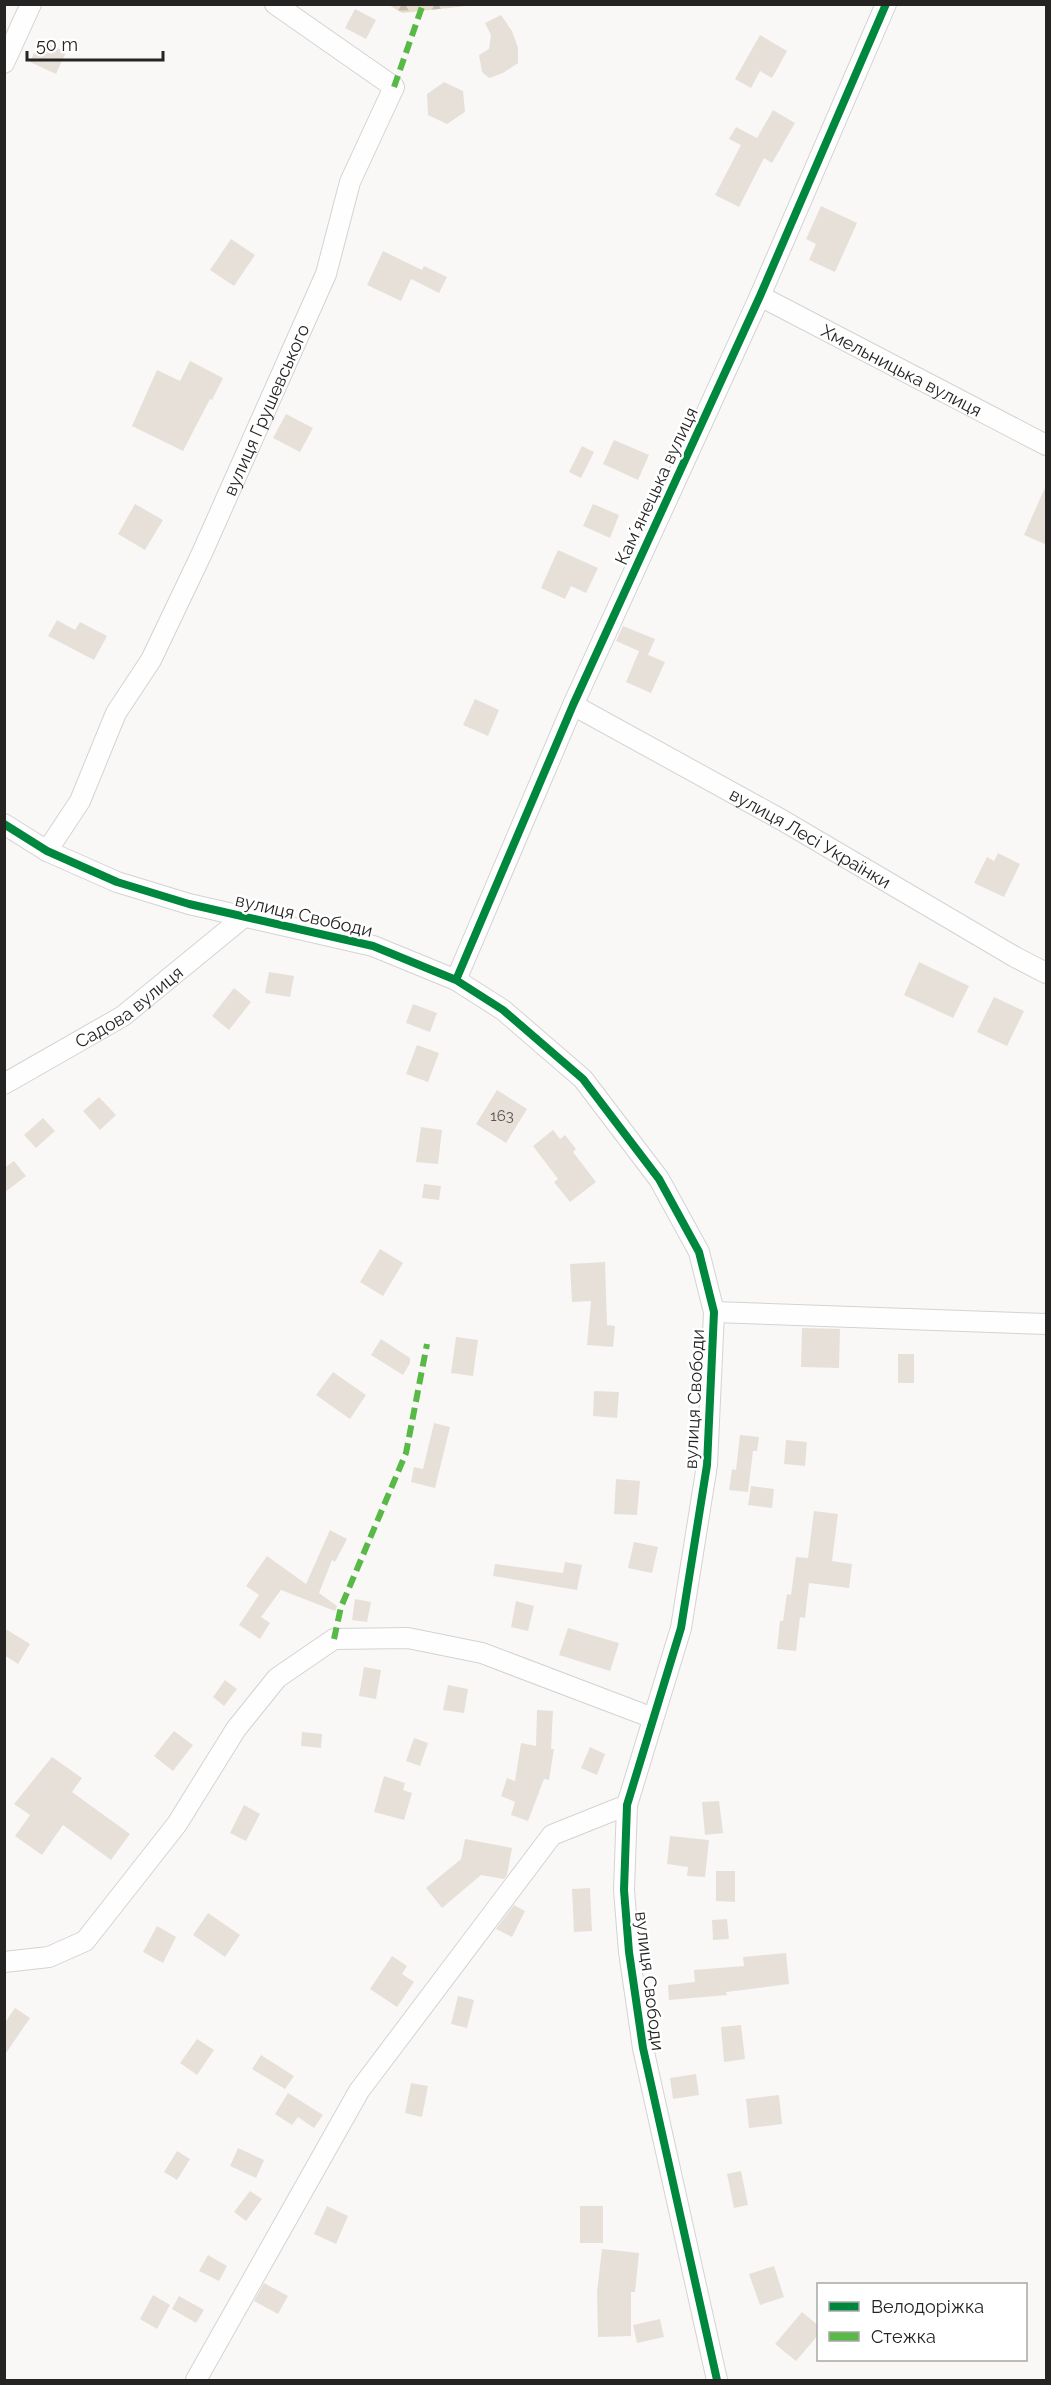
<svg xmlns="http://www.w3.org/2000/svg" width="1051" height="2385" viewBox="0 0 1051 2385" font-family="Raleway,sans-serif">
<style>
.forest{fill:url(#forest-firs)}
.building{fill:#e7e0d8}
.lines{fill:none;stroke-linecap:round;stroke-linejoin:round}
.minor-casing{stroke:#d4d3d2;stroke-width:22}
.minor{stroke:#fefefe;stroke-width:20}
.quiet{stroke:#58b947;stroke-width:6;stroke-dasharray:12 6;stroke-linecap:butt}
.cycleway-casing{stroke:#fff;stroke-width:11}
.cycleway{stroke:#00873e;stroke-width:8}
.labels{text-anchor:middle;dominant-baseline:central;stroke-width:5;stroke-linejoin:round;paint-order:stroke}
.number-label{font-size:15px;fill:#585552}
.street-label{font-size:18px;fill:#252423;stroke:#fff}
</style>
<defs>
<pattern id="forest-firs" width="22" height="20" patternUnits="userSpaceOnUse" patternTransform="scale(1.5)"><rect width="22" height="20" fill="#e8dece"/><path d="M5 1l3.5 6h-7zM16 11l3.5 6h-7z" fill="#c7beb1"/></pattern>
</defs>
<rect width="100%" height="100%" fill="#f9f8f7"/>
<path class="forest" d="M389 5H476L402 13Z"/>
<path class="building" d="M355 9 376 20 366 39 345 28Z
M501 15 512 31 518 48V63L503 73 489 78 482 72 479 55 489 49 491 35 485 23Z
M760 35 787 51 772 78 760 71 751 88 735 79Z
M40 40 66 52 56 74 30 62Z
M444 82 463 91 465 112 447 124 428 115 427 94Z
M773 110 795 123 772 163 764 158 739 207 715 195 741 145 729 139 736 127 757 138Z
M821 206 857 223 835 272 809 260 816 244 806 239Z
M231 239 255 255 234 286 210 270Z
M383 251 422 270 424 266 447 277 439 293 411 279 401 301 367 285Z
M190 361 223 378 212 400 210 399 183 451 132 426 157 370 180 381Z
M286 414 313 428 300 452 273 438Z
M614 440 649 455 638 480 603 464Z
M582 446 594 452 581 478 569 472Z
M1047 483V545L1024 535Z
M135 504 163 520 145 550 118 534Z
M593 504 619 515 610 538 583 526Z
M558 550 598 568 586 593 571 586 565 599 541 588Z
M57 620 75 630 80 622 107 636 94 660 48 636Z
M623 626 655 639 648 655 616 641Z
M639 651 665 662 651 693 626 682Z
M475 699 499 710 488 736 463 725Z
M998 853 1020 864 1004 897 974 883 987 857 994 861Z
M919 962 969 986 953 1018 904 995Z
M269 972 294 976 290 997 265 993Z
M234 988 251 1002 229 1030 212 1016Z
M994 997 1024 1011 1007 1046 977 1032Z
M413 1004 437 1013 430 1032 406 1023Z
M417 1045 439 1053 428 1082 406 1074Z
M497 1090 527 1109 506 1143 476 1124Z
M99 1097 116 1115 100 1130 83 1111Z
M43 1118 55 1131 36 1148 24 1135Z
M421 1127 442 1130 438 1164 416 1162Z
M553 1130 560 1139 565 1135 576 1149 573 1152 596 1182 570 1202 554 1182 558 1179 533 1146Z
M14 1161 26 1176 4 1193V1168Z
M424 1184 441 1186 439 1200 422 1198Z
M380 1249 403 1263 383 1296 360 1282Z
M605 1262 607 1325 615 1326 613 1347 587 1345 591 1301 572 1302 570 1264Z
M802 1328 840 1329 839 1368 801 1367Z
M456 1337 478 1340 473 1376 451 1373Z
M381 1339 410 1358V1363L403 1375 371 1355Z
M898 1354H914V1383H898Z
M333 1372 366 1395 350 1419 316 1395Z
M594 1391 619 1392 617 1418 593 1416Z
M434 1423 450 1427 435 1488 411 1482 414 1467 423 1469Z
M740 1435 759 1437 757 1451H753L748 1492 729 1490 732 1469 736 1470Z
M786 1440 807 1442 805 1466 784 1464Z
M616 1479 640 1481 637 1515 614 1514Z
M751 1486 774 1489 772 1508 748 1505Z
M814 1511 838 1514 832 1561 852 1564 849 1588 809 1583 805 1618 800 1617 796 1651 777 1649 780 1621H783L787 1594 791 1595 796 1557 808 1558Z
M330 1530 347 1539 335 1562 332 1560 319 1593 337 1606 335 1611 281 1590 261 1617 270 1623 260 1639 239 1625 259 1595 246 1586 267 1556 306 1584Z
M634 1542 658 1547 652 1573 628 1568Z
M565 1562 582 1565 577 1590 493 1576 495 1564 563 1573Z
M355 1599 371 1602 367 1622 352 1620Z
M516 1601 534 1606 528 1631 511 1627Z
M4 1628 30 1644 18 1664 4 1655Z
M568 1628 619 1643 610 1671 559 1655Z
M364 1667 381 1670 376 1699 359 1696Z
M225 1680 237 1689 224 1706 213 1697Z
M448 1685 468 1689 464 1713 443 1710Z
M537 1710 553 1711 551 1749H554L549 1780 544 1779 528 1821 511 1815 515 1802 501 1796 507 1778 515 1781 521 1743 536 1746Z
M174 1731 193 1745 173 1771 154 1756Z
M302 1732 322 1734 321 1748 301 1746Z
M414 1738 428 1743 420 1766 406 1761Z
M590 1747 605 1754 597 1775 581 1768Z
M52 1757 82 1778 72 1792 130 1834 111 1860 63 1825 42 1855 15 1836 30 1815 14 1804Z
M384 1776 405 1783 403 1790 412 1793 404 1820 374 1812Z
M719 1801 723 1833 705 1835 702 1802Z
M244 1805 260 1814 246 1841 230 1833Z
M670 1836 709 1840 705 1877 687 1876 688 1867 667 1864Z
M465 1839 512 1848 507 1875 504 1879 481 1875 442 1908 426 1888 461 1859Z
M716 1871H735V1902L716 1901Z
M590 1888 592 1931 574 1932 572 1889Z
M514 1905 525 1911 512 1937 496 1929Z
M208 1913 240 1935 225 1957 193 1935Z
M727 1919 729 1939 713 1940 712 1920Z
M157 1926 176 1937 163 1963 143 1952Z
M786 1953 789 1984 726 1992 727 1995 669 2000 668 1985 695 1982 694 1970 744 1966 743 1957Z
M392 1956 407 1966 402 1974 414 1982 397 2007 370 1989Z
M458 1996 474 2000 467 2028 451 2024Z
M15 2008 30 2018 4 2056V2024Z
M741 2025 745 2059 724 2062 721 2027Z
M197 2039 214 2050 197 2075 180 2063Z
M261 2055 294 2076 285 2089 252 2069Z
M696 2074 699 2095 673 2099 670 2078Z
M411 2083 428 2086 422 2117 405 2113Z
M288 2093 323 2115 314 2128 298 2117 292 2125 275 2114Z
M779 2095 782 2124 749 2128 746 2099Z
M238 2148 264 2160 256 2178 230 2166Z
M177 2151 190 2159 177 2180 164 2172Z
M741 2171 748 2205 734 2208 727 2174Z
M250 2191 262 2199 246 2221 234 2212Z
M327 2206 348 2216 336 2244 314 2234Z
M580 2206H603V2243H580Z
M602 2249 639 2253 635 2292H631V2336L598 2337 597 2292Z
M208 2255 227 2266 219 2281 199 2271Z
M774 2266 784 2297 760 2305 749 2274Z
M264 2283 288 2296 278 2314 254 2301Z
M153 2295 170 2305 157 2329 140 2319Z
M179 2296 204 2310 196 2323 172 2309Z
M802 2312 819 2326V2334L796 2361 775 2344Z
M660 2319 664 2337 637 2343 633 2325Z"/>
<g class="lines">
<defs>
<g id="minor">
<path d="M4 63 31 4"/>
<path id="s1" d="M760 296 1046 445"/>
<path id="s2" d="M573 705 782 820 1015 957 1046 973"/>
<path d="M4 824 47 851 117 882 189 904 373 946 456 980 503 1010 583 1079 659 1179 699 1252 714 1312 707 1465 681 1628 627 1805 624 1890 629 1952 643 2048 717 2380"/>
<path id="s3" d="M47 851 80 801 116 713 151 660 202 553 326 274 350 182 394 87 275 4"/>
<path d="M456 980 573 705 760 296 886 4"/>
<path id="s4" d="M4 1084 123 1016 245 916"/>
<path d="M714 1312 1046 1324"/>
<path d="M4 1962 49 1957 85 1941 177 1824 236 1729 277 1678 334 1639 408 1638 482 1653 653 1718"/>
<path d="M196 2380 359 2091 552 1835 627 1805"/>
</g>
</defs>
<use href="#minor" class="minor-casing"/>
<use href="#minor" class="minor"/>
<path class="quiet" d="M394 87 423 4
M334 1639 341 1607 406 1453 427 1344"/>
<defs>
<path id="cycleway" d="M4 824 47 851 117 882 189 904 373 946 456 980 503 1010 583 1079 659 1179 699 1252 714 1312 707 1465 681 1628 627 1805 624 1890 629 1952 643 2048 717 2380
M456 980 573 705 760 296 886 4"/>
</defs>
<use href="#cycleway" class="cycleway-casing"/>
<use href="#cycleway" class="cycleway"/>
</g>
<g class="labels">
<g class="number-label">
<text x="502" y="1116">163</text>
</g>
<g class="street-label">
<text stroke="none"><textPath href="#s1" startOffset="160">Хмельницька вулиця</textPath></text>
<text stroke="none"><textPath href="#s3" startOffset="494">вулиця Грушевського</textPath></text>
<text transform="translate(656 486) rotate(-65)">Камʼянецька вулиця</text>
<text stroke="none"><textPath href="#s2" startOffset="272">вулиця Лесі Українки</textPath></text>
<text transform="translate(304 915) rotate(13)">вулиця Свободи</text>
<text stroke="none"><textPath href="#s4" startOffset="147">Садова вулиця</textPath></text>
<text transform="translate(694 1399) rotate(-87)">вулиця Свободи</text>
<text transform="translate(650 1981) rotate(83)">вулиця Свободи</text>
</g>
</g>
<rect width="1051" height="2385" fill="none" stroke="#252423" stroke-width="12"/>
<rect x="817" y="2283" width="210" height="78" fill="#ffffff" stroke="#a8a7a7" stroke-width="1.5"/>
<rect x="829" y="2302" width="30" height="9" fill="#00873e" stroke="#a8a7a7" stroke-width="1.5"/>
<text x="871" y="2313" font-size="18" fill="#252423">Велодоріжка</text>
<rect x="829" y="2332" width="30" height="9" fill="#58b947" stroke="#a8a7a7" stroke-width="1.5"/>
<text x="871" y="2343" font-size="18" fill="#252423">Стежка</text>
<path d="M27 51v9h136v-9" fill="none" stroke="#252423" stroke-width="3"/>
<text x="36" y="51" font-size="18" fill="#252423" stroke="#ffffff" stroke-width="4.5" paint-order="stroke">50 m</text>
</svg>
